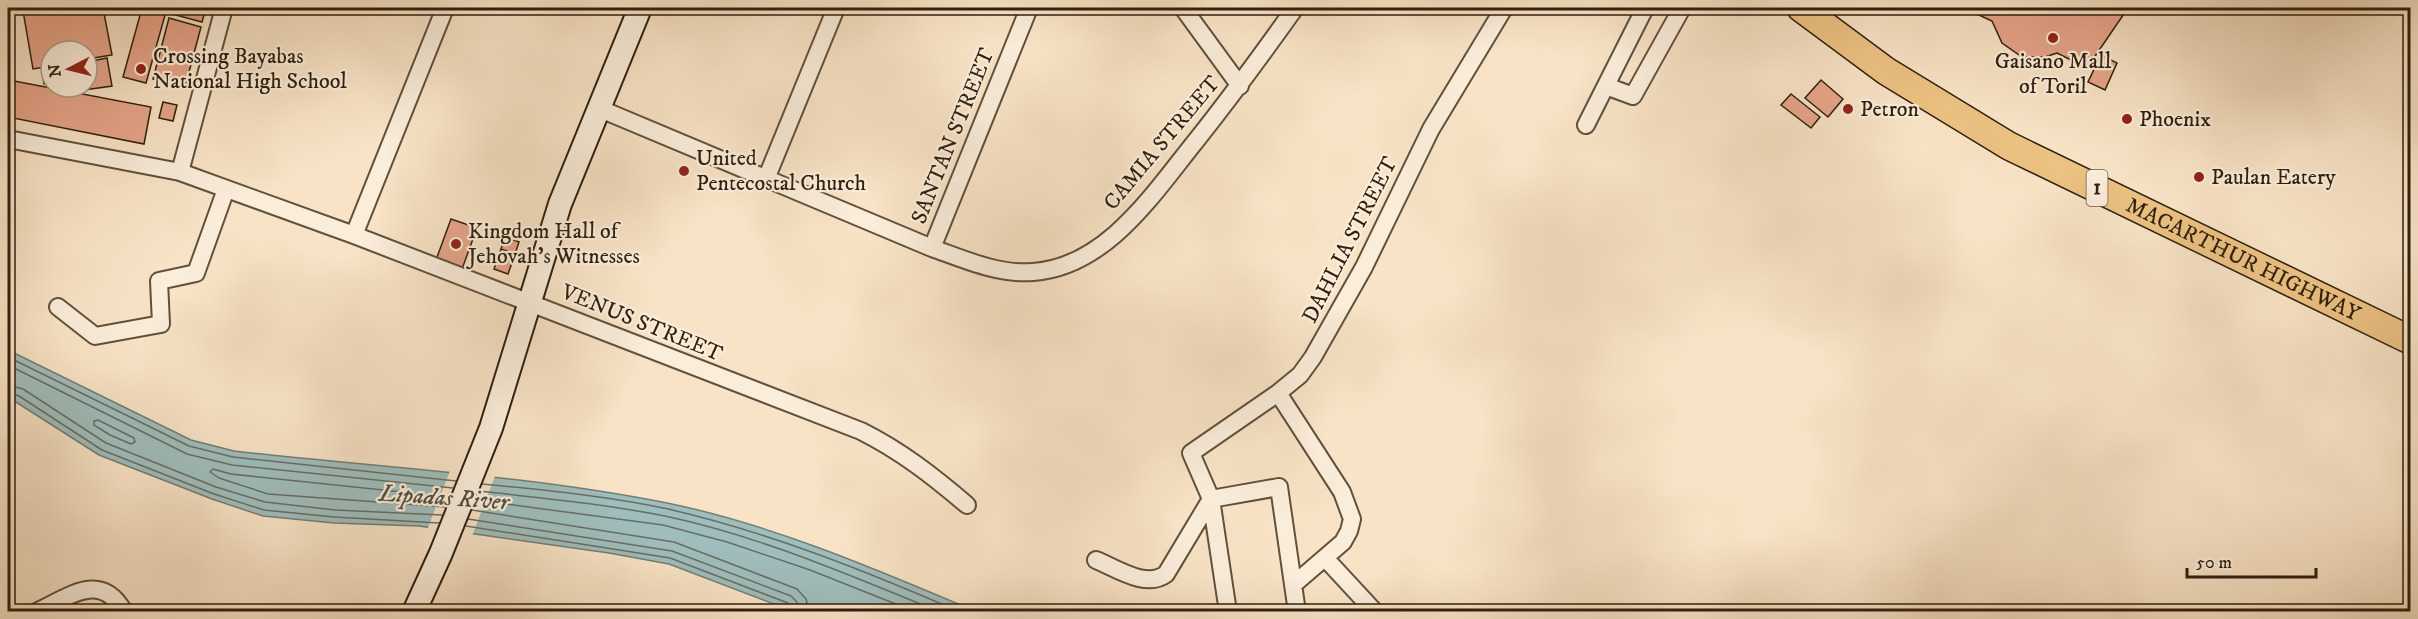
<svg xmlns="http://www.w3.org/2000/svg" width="2418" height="619" viewBox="0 0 2418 619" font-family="'IM FELL DW Pica',serif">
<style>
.water{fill:#9fbdbc;stroke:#727e76;stroke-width:1.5}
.pier{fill:#f8e3c6}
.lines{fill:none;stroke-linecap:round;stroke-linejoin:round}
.shore{stroke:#676e65;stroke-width:1.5}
.building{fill:#e7a58a;stroke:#2f1f0e;stroke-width:1.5}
.minor-casing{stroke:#61503c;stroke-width:20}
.secondary-casing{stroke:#2f1f0e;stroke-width:26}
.trunk-casing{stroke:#2f1f0e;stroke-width:30}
.minor{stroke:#faedda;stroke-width:16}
.secondary{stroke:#faedda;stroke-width:22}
.trunk{stroke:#ecc283;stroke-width:27}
.poi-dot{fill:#8f2418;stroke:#faedda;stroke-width:2}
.labels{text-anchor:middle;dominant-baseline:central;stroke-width:4.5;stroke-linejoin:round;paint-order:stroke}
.shield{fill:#faedda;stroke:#6c5d4b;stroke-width:1.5}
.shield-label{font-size:21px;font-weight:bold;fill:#2f1f0e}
.poi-label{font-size:22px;fill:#2f1f0e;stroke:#faedda;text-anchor:start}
.street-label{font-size:22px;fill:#2f1f0e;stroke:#faedda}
.water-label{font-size:24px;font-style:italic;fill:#514e42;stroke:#faedda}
</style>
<rect width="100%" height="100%" fill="#f8e3c6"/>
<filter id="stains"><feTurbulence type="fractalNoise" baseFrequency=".00333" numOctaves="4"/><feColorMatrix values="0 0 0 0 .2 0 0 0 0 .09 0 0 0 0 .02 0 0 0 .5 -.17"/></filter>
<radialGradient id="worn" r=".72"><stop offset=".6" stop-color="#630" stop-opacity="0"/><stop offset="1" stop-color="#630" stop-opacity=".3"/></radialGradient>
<path class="water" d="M8 350 191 440 234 451C377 467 526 475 667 503 771 524 878 570 975 611H792L669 564 609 553 419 526 334 523 263 516 212 499 99 455 8 397Z"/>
<path class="pier" d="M450 471 495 476 472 536 427 530Z"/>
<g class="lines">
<path class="shore" d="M8 357 189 446 233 457 456 481
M8 365 187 454 232 465 453 488
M8 385 23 389 106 443 216 487 265 502 335 510 442 515
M8 392 19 396 102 450 214 494 264 510 334 517 439 523
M98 420 134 438 135 442 131 444 110 435 94 425V421Z
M482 484C544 490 607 496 668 509 768 532 866 571 960 612
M480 491C541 498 604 504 665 516 760 536 851 576 940 612
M476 500 663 525 727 542 810 570 916 612
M446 507 268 494 219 478 210 472 213 469 231 474 450 497
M472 510 674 542 797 589 806 599 809 612
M468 519 672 551 791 596 797 602 799 612
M466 526 670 558 788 603 792 612"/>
</g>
<path class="building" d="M44 8H103L112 55 87 59V51H51V66L33 69 23 11Z
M142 8H167L146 83 123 77Z
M173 8H206L202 22 172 14Z
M1964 8H2128L2087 68 2057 53 2045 57H2022L2002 43 1992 21Z
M169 18 201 27 185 87 153 79Z
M2101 55 2117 63 2105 90 2088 82Z
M107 58 112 86 77 91 76 87H87V62Z
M51 68V83L44 84 42 70Z
M1821 80 1843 99 1828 117 1805 98Z
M14 81 151 107 144 144 8 117Z
M1791 94 1820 117 1811 128 1781 105Z
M163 102 177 105 173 121 159 118Z
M451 219 477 228 462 269 436 260Z
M505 237 519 242 515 254 501 249Z
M501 249 515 254 508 274 494 269Z"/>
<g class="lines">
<defs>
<path id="minor" d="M1183 8 1240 86
M1606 86 1633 96 1682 8
M598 108 932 248C963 259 999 275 1033 272 1106 267 1153 194 1195 142 1230 98 1263 53 1295 8
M1586 125 1645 8
M8 139 180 172 354 235 861 431C901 451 933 476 967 505
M180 172 224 8
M766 179 836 8
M354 235 445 8
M932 248 1029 8
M58 307 95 336 161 324 159 281 196 273 226 189
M1278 393 1342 492 1352 519 1349 531 1343 542 1293 585
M1326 559 1375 612
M1096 560C1116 568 1146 589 1166 574L1211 499 1279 487 1297 612
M36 612C69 597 101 570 124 612
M1228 612 1211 499 1191 453 1278 393 1300 375 1313 357 1364 267 1431 129 1504 8"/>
<path id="secondary" d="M414 612 441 553 491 428 560 204 640 8"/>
<g id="trunk">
<path id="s1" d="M1801 8 1886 71 2009 146 2410 340"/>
</g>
</defs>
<use href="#minor" class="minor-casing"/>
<use href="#secondary" class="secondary-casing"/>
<use href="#trunk" class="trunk-casing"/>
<use href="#minor" class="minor"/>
<use href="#secondary" class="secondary"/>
<use href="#trunk" class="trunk"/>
</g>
<g class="poi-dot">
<circle cx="2053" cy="38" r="6"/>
<circle cx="141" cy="69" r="6"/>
<circle cx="1848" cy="109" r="6"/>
<circle cx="2127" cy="119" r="6"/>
<circle cx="684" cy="171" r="6"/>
<circle cx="2199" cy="177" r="6"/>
<circle cx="456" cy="244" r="6"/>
</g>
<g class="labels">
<rect class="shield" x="2086.5" y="170" width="21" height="36" rx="4.5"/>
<g class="shield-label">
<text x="2097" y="188">1</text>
</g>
<g class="poi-label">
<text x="153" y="56">Crossing Bayabas<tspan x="153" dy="25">National High School</tspan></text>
<text x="2053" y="61" text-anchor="middle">Gaisano Mall<tspan x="2053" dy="25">of Toril</tspan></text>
<text x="1860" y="109">Petron</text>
<text x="2139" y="119">Phoenix</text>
<text x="696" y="158">United<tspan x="696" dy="25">Pentecostal Church</tspan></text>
<text x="2211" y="177">Paulan Eatery</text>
<text x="468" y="231">Kingdom Hall of<tspan x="468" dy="25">Jehovah's Witnesses</tspan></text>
</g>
<g class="street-label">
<text transform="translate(953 136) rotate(-68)">SANTAN STREET</text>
<text transform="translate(1162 143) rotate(-50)">CAMIA STREET</text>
<text transform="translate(1350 240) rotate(-63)">DAHLIA STREET</text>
<text stroke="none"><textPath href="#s1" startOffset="510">MACARTHUR HIGHWAY</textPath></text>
<text transform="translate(642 323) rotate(22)">VENUS STREET</text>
</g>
<g class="water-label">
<text transform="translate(444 498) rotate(4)">Lipadas River</text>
</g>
</g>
<rect width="2418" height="619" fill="none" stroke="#f8e3c6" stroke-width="30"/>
<rect x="9" y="9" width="2400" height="601" fill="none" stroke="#2f1f0e" stroke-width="3"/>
<rect x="15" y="15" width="2388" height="589" fill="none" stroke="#2f1f0e" stroke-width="1.5"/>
<g transform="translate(69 69) rotate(263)"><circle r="28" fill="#faedda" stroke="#a99b88" stroke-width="1.5"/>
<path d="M0-4.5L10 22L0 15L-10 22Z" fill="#8f2418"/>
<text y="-9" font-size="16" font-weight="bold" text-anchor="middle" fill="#2f1f0e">N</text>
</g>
<path d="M2187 568v9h129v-9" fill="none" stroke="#2f1f0e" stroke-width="3"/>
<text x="2196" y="568" font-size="18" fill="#2f1f0e" stroke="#faedda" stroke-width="4.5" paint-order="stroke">50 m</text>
<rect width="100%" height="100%" filter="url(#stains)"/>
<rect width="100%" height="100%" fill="url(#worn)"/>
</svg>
